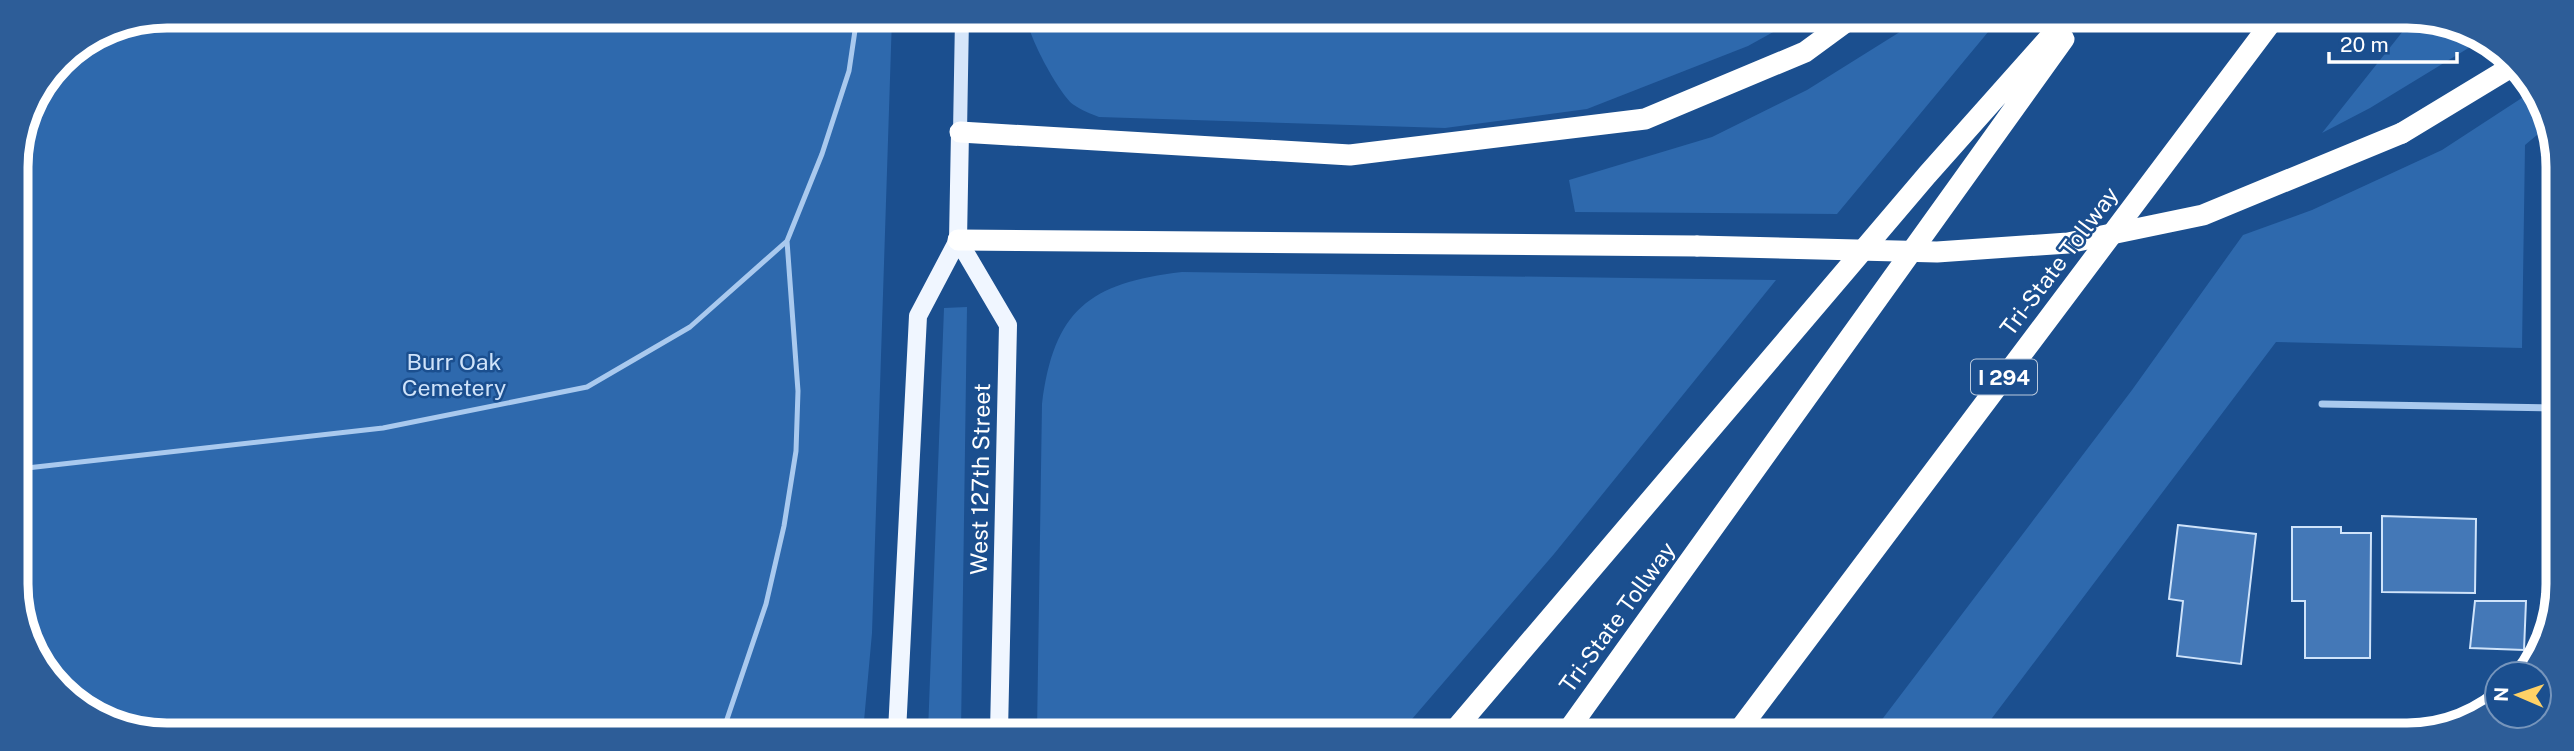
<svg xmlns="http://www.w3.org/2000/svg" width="2574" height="751" viewBox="0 0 2574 751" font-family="'Public Sans',sans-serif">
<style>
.green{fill:#2e69ad}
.building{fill:#4478b7;stroke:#cfe3fa;stroke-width:2}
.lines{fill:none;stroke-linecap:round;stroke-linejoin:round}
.service{stroke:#a9c9ee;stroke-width:5}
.minor{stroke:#a9c9ee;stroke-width:7}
.secondary{stroke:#d6e6fa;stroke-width:14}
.primary{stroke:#f0f6ff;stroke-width:18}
.motorway{stroke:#fff;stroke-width:21}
.motorway-bridge{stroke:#fff;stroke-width:21}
.labels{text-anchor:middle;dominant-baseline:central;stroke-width:5;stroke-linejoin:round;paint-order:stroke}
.shield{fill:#1b4f8f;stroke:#bbcadd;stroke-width:2}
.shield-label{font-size:21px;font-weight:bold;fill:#fff}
.street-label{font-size:23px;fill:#fff;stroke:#1b4f8f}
.park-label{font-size:23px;fill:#cfe3fa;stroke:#1b4f8f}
.rim{fill:none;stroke:#fff;stroke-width:9}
</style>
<rect width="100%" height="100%" fill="#1b4f8f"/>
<path class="green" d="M167 16 892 17 872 633 863 732 128 730 54 684 19 613 16 158 31 100 60 60 109 27Z
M1027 18 1797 19 1748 46 1587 109 1445 128 1099 117C1091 114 1081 110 1074 105 1060 96 1027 34 1027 18Z
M1919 20H1998L1837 214 1575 212 1569 180 1712 137 1807 90Z
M2411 21H2446L2480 41 2370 108 2322 133Z
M2531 92 2549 125 2525 145 2522 348 2276 342 1980 734H1871L2132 390 2243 235 2312 210 2442 150Z
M1182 272 1776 280 1554 554 1400 733 1037 732 1042 404C1054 310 1089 283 1182 272Z
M967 307 961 732H928L944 308Z"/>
<path class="building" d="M2546 241 2555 242V310H2550Z
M2382 516 2476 519 2475 593 2382 592Z
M2178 525 2256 534 2241 664 2177 656 2183 601 2169 599Z
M2292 527H2341V533H2371L2370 658H2305V601H2292Z
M2542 594H2553V623L2542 641H2539Z
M2475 601H2526L2524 650 2470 648Z"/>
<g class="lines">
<path class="service" d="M18 469 383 428 587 387 690 327 787 241
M723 731 766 604 784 526 796 451 798 391 787 241 822 154 849 71 857 17"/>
<path class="minor" d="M2322 404 2554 408"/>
<path class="secondary" d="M960 132 962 18"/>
<path class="primary" d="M958 240 1008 325 999 732
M897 732 918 316 958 240 960 132"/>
<path class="motorway" d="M960 132 1350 155 1645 119 1805 52 1850 19
M2402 133 2516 64
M958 240 1697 246
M1452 733 1927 175 2065 20
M1566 733 2064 39
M1736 734 2273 20"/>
<path class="motorway-bridge" d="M1697 246 1937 252 2068 243 2203 215 2402 133"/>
</g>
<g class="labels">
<rect class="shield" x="1971" y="359.5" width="66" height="35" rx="5"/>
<g class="shield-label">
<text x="2004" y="377">I 294</text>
</g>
<g class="street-label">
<text transform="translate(2059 261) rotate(-53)">Tri-State Tollway</text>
<text transform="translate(980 479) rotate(-89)">West 127th Street</text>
<text transform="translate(1617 617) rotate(-54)">Tri-State Tollway</text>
</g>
<g class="park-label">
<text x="454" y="361">Burr Oak<tspan x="454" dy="26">Cemetery</tspan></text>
</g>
</g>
<path d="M0 0H2574V751H0ZM167 28H2407A139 139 0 0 1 2546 167V584A139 139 0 0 1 2407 723H167A139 139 0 0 1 28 584V167A139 139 0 0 1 167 28Z" fill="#2d5d98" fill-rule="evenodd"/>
<path class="rim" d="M167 28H2407A139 139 0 0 1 2546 167V584A139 139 0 0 1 2407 723H167A139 139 0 0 1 28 584V167A139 139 0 0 1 167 28Z"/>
<g transform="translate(2518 695) rotate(272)"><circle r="33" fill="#1b4f8f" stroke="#7695bc" stroke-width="2"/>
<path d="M0-5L12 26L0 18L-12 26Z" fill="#ffd166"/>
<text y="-10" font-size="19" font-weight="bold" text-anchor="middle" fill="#ffffff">N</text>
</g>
<path d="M2329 52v10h128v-10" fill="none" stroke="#ffffff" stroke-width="3.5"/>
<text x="2340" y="52" font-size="21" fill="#ffffff" stroke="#1b4f8f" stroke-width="5" paint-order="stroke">20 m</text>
</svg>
